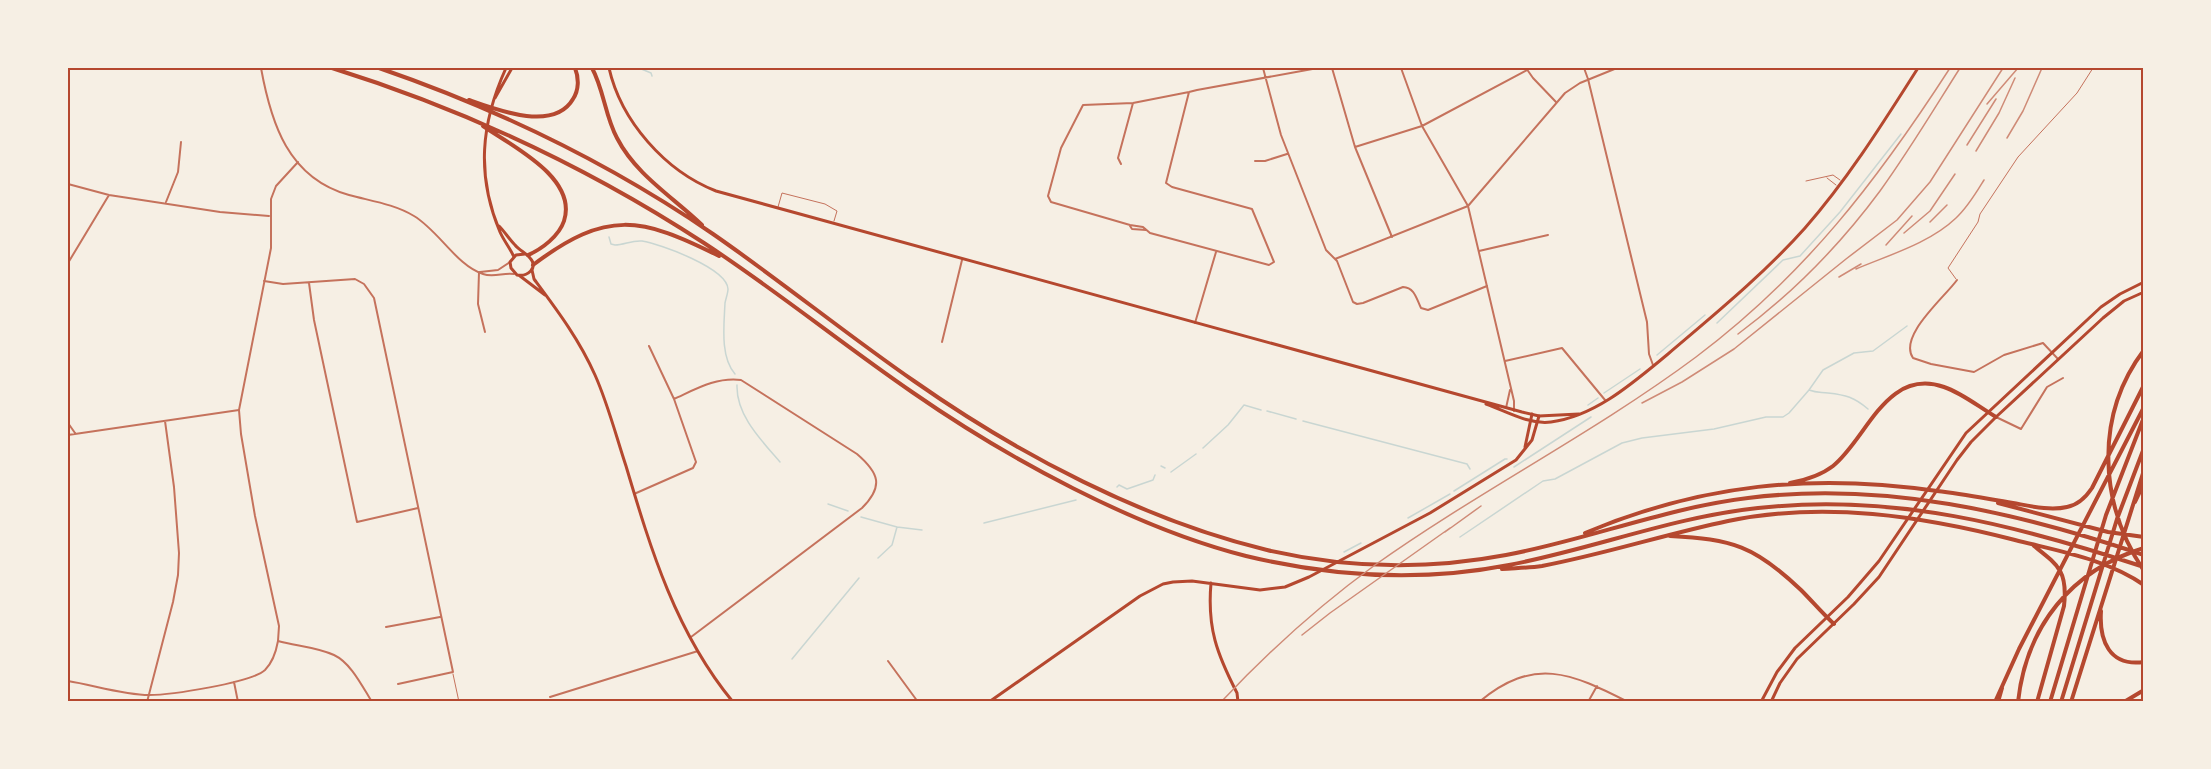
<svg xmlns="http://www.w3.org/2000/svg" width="2211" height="769" viewBox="0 0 2211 769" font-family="'Public Sans',sans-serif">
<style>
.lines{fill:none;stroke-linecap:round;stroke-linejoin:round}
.stream{stroke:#c9d6d2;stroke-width:1.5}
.service{stroke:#c5725c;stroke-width:1}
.minor{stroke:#c5725c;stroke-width:2}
.tertiary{stroke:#c5725c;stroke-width:2}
.secondary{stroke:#b5482f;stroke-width:3}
.primary{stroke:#b5482f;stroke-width:3}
.motorway{stroke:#b5482f;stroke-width:4}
.rail{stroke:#cf8b77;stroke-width:1.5}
.neatline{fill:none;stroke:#b5482f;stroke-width:2}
</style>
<rect width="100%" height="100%" fill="#f6efe4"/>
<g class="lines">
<path class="stream" d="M639 68 651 73 652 76
M609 237 611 244 615 245C624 245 632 240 642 241 660 244 727 268 728 289 728 293 726 298 725 303 724 325 720 357 735 374
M1717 323 1783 260 1800 256 1840 212 1901 134
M1657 355 1705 315
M737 385C736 415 761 440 780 462
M1809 390 1823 370 1854 353 1873 351 1907 326
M1604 393 1640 369
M1588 405 1598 398
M1267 411 1296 419
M1303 421 1467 464 1470 469
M1203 448 1228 425 1244 405 1261 410
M1161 466 1165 468
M1514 467 1591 417
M1171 472 1196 454
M1117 487 1119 485 1127 489 1153 480 1155 475
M1454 491 1505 459H1507
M828 504 848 511
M861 517 897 527 922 530
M1408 518 1450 494
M984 523 1076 500
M1460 537 1543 481 1555 479 1622 443 1642 438 1714 429 1766 417H1783L1789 413 1809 390C1817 393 1820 392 1828 393 1846 395 1854 397 1868 409
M1344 552 1361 543
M878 558 892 545 897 527
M792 659 859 578"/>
<path class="service" d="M1827 178 1836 185
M1806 181 1833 175 1840 180
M778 207 782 193 825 204 837 211 834 221
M1956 279 1948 268 1978 222 1980 214 2018 157 2077 93 2093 68
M453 674 459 702"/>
<path class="minor" d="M1263 68 1281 135 1326 250 1337 261 1353 302 1357 304 1363 303 1403 287C1415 288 1416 298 1421 308L1428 310 1487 286
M1332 68 1355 147 1392 237
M1526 68 1533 78 1556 102
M1588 79 1647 322 1649 354 1653 365
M1189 92 1166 183 1172 187 1252 209 1274 262 1269 265 1150 233 1143 227 1130 225 1051 202 1048 196 1061 148 1083 105 1133 103 1189 92 1197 90 1318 68
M1355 147 1422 126 1527 70
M1255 161H1265L1287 154
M1121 164 1118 158 1133 103
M68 184 109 195 220 212 269 216
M166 202 178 172 181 142
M1130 226 1132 229 1146 230
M1479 251 1548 235
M1335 259 1468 206 1422 126 1401 68
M68 263 109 195
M479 272 478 304 485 332
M1957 280C1944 298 1898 336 1913 358L1931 364 1974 372 2004 355 2043 343 2058 359
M264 281 283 284 355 279 364 284 374 298 453 672 398 684
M309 283 314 320 357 522 418 508
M1195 323 1216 252
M942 342 962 260
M1505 361 1562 348 1605 400
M674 399C696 389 716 377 741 380L857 454C879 473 884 486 862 508L691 637
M1996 417 2021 429 2047 387 2063 378
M68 423 75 433
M68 435 239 410
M634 494 693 468 696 462 674 399 649 346
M386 627 440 617
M888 661 918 702
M68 681C93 685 124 695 149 695 170 695 251 683 265 670 273 662 276 652 278 641
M234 682 238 702
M550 697 698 651
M147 702 173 602 178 575 179 553 174 487 165 421
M1479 702C1534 656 1571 673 1628 702
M1588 702 1597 686"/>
<path class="tertiary" d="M261 68C271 123 288 178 349 195 371 201 394 204 414 216 439 231 457 266 483 274 494 278 504 272 514 274
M1584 68 1588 79
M298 162 276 186 271 199V248L239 410 241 434 255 516 279 626 278 641C296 646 317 647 334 655 351 663 362 686 372 702
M480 272 498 270 510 262
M1506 408 1510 390
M1514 411V401L1468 206 1565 93 1580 83 1617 68"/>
<path class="secondary" d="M532 270 534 279C557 310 579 339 595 375 608 404 616 436 626 466 651 550 676 633 733 702
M520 276 545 295
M1525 447 1532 414
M1211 583C1207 628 1217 654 1237 693L1238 702
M989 702 1140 596 1163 584 1173 582 1192 581 1260 590 1285 587 1309 577 1430 513 1516 460 1532 440 1539 416"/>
<path class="primary" d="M506 68C481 123 476 175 500 232 504 241 510 248 514 257
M609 68C621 121 665 171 716 191L1522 412 1539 416 1579 414
M495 98 512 68
M499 226C505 232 509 239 515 245 519 250 526 253 530 258 539 268 527 277 517 275L511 268 510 262 516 255 525 254
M1486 404C1506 411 1529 425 1551 422 1596 416 1634 382 1668 354 1715 314 1764 274 1805 228 1848 179 1883 123 1918 68
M1761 702 1777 672 1795 648 1848 597 1879 561 1966 433 2101 307 2120 294 2144 282
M1771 702 1780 683 1797 659 1854 604 1879 577 1957 460 1971 442 1996 417 2103 318 2124 301 2144 292"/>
<path class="motorway" d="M332 68C463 109 589 168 704 243 776 290 842 344 912 392 1007 458 1135 528 1246 556 1333 577 1422 582 1509 565 1593 549 1673 517 1758 508 1894 493 2016 525 2144 567
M379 68C495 108 611 164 713 234 781 281 846 334 914 381 1018 454 1143 520 1267 550 1345 568 1427 570 1506 555 1587 540 1665 508 1748 498 1884 481 2016 512 2144 555
M592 68C604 90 605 116 617 138 636 175 673 197 702 225
M469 100C497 110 554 132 573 99 579 90 579 78 575 68
M483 126C512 146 578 178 564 221 559 236 542 249 528 255
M533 265C607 209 641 217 719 256
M2144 350C2094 416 2099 504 2144 571
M1790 483C1806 480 1820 476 1833 466 1867 439 1886 367 1944 387 1962 393 1979 407 1996 417
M2135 502 2144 483
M1998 503 2108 532 2144 537
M1585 533C1701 484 1813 473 1937 491 1963 494 1988 499 2013 503 2030 506 2050 511 2067 507 2078 505 2086 497 2092 488L2144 385
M1670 536C1732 539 1755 546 1801 590 1812 601 1822 613 1834 624
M2034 546C2058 565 2068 571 2064 606L2037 702
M1502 569C1515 568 1529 568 1542 566 1605 554 1666 534 1728 521 1824 501 1922 516 2015 540 2058 551 2107 559 2144 585
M2101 611C2099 640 2109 667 2144 662
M1995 702 2019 649 2144 407
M1998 702 2002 688
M2018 702C2026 627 2071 570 2144 548
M2050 702 2106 515 2144 417
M2061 702 2117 519 2144 448
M2071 702 2144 470
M2124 702 2144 690"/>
<path class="rail" d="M1987 104 2018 68
M2007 138 2023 111 2042 68
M1967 145 1996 99
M1976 151 1999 113 2015 78
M1930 222 1947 205
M1904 233 1930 211 1955 174
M1886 245 1912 216
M1856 269C1889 255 1930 243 1956 218 1968 207 1976 193 1984 180
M1839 277 1861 264
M1738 334C1792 294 1840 245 1880 191 1909 151 1934 109 1960 68
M1642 403 1682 382 1734 349 1846 259 1897 220 1930 182 2003 68
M1445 532 1481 506
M1302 635 1330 613 1450 528
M1221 702C1268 652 1320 605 1375 565 1479 491 1594 433 1696 357 1805 275 1877 181 1950 68"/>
</g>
<rect width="2211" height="769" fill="none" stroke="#f6efe4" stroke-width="138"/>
<rect x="69" y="69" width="2073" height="631" class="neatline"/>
</svg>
